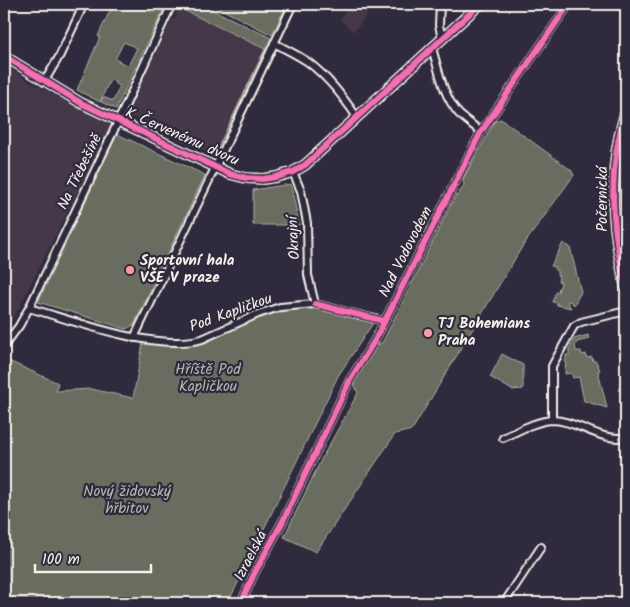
<svg xmlns="http://www.w3.org/2000/svg" width="630" height="607" viewBox="0 0 630 607" font-family="Kalam,sans-serif">
<style>
.built{fill:#44394a}
.green{fill:#686d5f;stroke:#aeafa4;fill-rule:evenodd}
.lines{fill:none;stroke-linecap:round;stroke-linejoin:round}
.street-casing{stroke:#f4f1e8;stroke-width:10}
.secondary-casing{stroke:#f4f1e8;stroke-width:12}
.street{stroke:#2f2a3d;stroke-width:6}
.secondary{stroke:#2f2a3d;stroke-width:9}
.cycleway-casing{stroke:#2f2a3d;stroke-width:9}
.cycleway{stroke:#f96db3;stroke-width:6}
.poi-dot{fill:#ff9aa2;stroke:#2f2a3d;stroke-width:2}
.labels{text-anchor:middle;dominant-baseline:central;stroke-width:4.5;stroke-linejoin:round;paint-order:stroke}
.street-label{font-size:15px;fill:#f4f1e8;stroke:#2f2a3d}
.poi-label{font-size:15px;font-weight:bold;fill:#f4f1e8;stroke:#2f2a3d;text-anchor:start}
.park-label{font-size:15px;fill:#b5b6aa;stroke:#2f2a3d}
</style>
<rect width="100%" height="100%" fill="#2f2a3d"/>
<filter id="ink" filterUnits="userSpaceOnUse"><feTurbulence type="fractalNoise" baseFrequency=".02" numOctaves="2"/><feDisplacementMap in="SourceGraphic" scale="10" xChannelSelector="R" yChannelSelector="G"/><feConvolveMatrix kernelMatrix="1 2 1 2 8 2 1 2 1" color-interpolation-filters="sRGB"/></filter>
<g filter="url(#ink)">
<path class="built" d="M349 4H359L369 12 354 32 340 20Z
M179 8 265 49 214 156 126 114 172 19 174 20Z
M4 64 32 83 111 125 19 308 4 333Z"/>
<path class="green" d="M113 4H145L143 8 154 13 159 4H166L116 109 101 102 103 97 113 101 120 86 115 84V82L111 80 109 82 100 102 77 90 100 37 98 36ZM124 42 137 48 128 66 115 59Z
M181 4H201L271 38 214 156 265 49 179 8Z
M211 4H287L272 35Z
M501 119 571 170 574 175 522 247 412 430 395 434 316 552 284 537 322 458 358 393 353 382 375 346 382 343 456 195H458L464 185 463 179 495 121Z
M117 134 205 175 134 325 126 329 38 302Z
M617 168 626 169V279L616 225Z
M291 184 299 225H253V190Z
M563 243 570 247 581 292 574 305 570 301 567 302 571 308 557 305V303L552 302 556 291 558 292 559 287H560L561 282 558 281 559 276 557 275V271L555 270V267L551 266Z
M308 307 373 323 338 376 228 603H4V359L58 383 56 391 91 389 133 398 143 343 189 346 203 344 263 315Z
M588 335 589 339 577 342 575 346 576 351H581L582 355 586 354 587 358 592 357 593 361H596L600 370 598 371 607 408 584 401 579 377 573 378 571 373 565 374 566 355H569V349L574 339Z
M502 354 523 365V389L512 390 490 377Z"/>
<g class="lines">
<defs>
<path id="street" d="M440 4 439 25 442 39
M274 43C285 49 298 55 308 62 328 77 343 97 357 117
M432 48C439 71 443 96 459 114 466 120 474 126 481 132
M44 82 59 57 84 4
M293 172 301 191 307 223 308 275 315 304
M29 308C75 321 156 352 202 339L258 314 280 307 315 304 384 321
M134 338 293 4
M4 346 19 326 29 308 115 128 172 4
M552 420V366L574 326 581 322 626 311
M503 438C518 431 537 420 554 420 578 421 603 443 626 437
M241 603 255 572 283 521 350 380 375 340 481 132 569 4
M504 603 541 547"/>
<path id="secondary" d="M4 56 81 103 230 174 246 178 263 179 276 177 293 172 305 165 480 4
M626 110C607 171 611 227 626 288"/>
</defs>
<use href="#street" class="street-casing"/>
<use href="#secondary" class="secondary-casing"/>
<use href="#street" class="street"/>
<use href="#secondary" class="secondary"/>
<defs>
<path id="cycleway" d="M4 56 81 103 230 174 246 178 263 179 276 177 293 172 305 165 480 4
M626 110C607 171 611 227 626 288
M315 304 384 321
M241 603 255 572 283 521 350 380 375 340 481 132 569 4"/>
</defs>
<use href="#cycleway" class="cycleway-casing"/>
<use href="#cycleway" class="cycleway"/>
</g>
</g>
<g class="poi-dot">
<circle cx="130" cy="270" r="5"/>
<circle cx="428" cy="333" r="5"/>
</g>
<g class="labels">
<g class="street-label">
<text transform="translate(182 137) rotate(24)">K Červenému dvoru</text>
<text transform="translate(80 172) rotate(-64)">Na Třebešíně</text>
<text transform="translate(603 199) rotate(-90)">Počernická</text>
<text transform="translate(294 238) rotate(-93)">Okrajní</text>
<text transform="translate(406 252) rotate(-63)">Nad Vodovodem</text>
<text transform="translate(231 313) rotate(-20)">Pod Kapličkou</text>
<text transform="translate(251 556) rotate(-63)">Izraelská</text>
</g>
<g class="poi-label">
<text x="140" y="261">Sportovní hala<tspan x="140" dy="17">VŠE V praze</tspan></text>
<text x="438" y="324">TJ Bohemians<tspan x="438" dy="17">Praha</tspan></text>
</g>
<g class="park-label">
<text x="208" y="370">Hříště Pod<tspan x="208" dy="17">Kapličkou</tspan></text>
<text x="127" y="492">Nový židovský<tspan x="127" dy="17">hřbitov</tspan></text>
</g>
</g>
<rect width="630" height="607" fill="none" stroke="#2f2a3d" stroke-width="20"/>
<rect x="10" y="10" width="610" height="587" fill="none" stroke="#f4f1e8" stroke-width="2" filter="url(#ink)"/>
<path d="M35 564v8h116v-8" fill="none" stroke="#f4f1e8" stroke-width="2.5"/>
<text x="42" y="564" font-size="15" fill="#f4f1e8" stroke="#2f2a3d" stroke-width="4" paint-order="stroke">100 m</text>
</svg>
